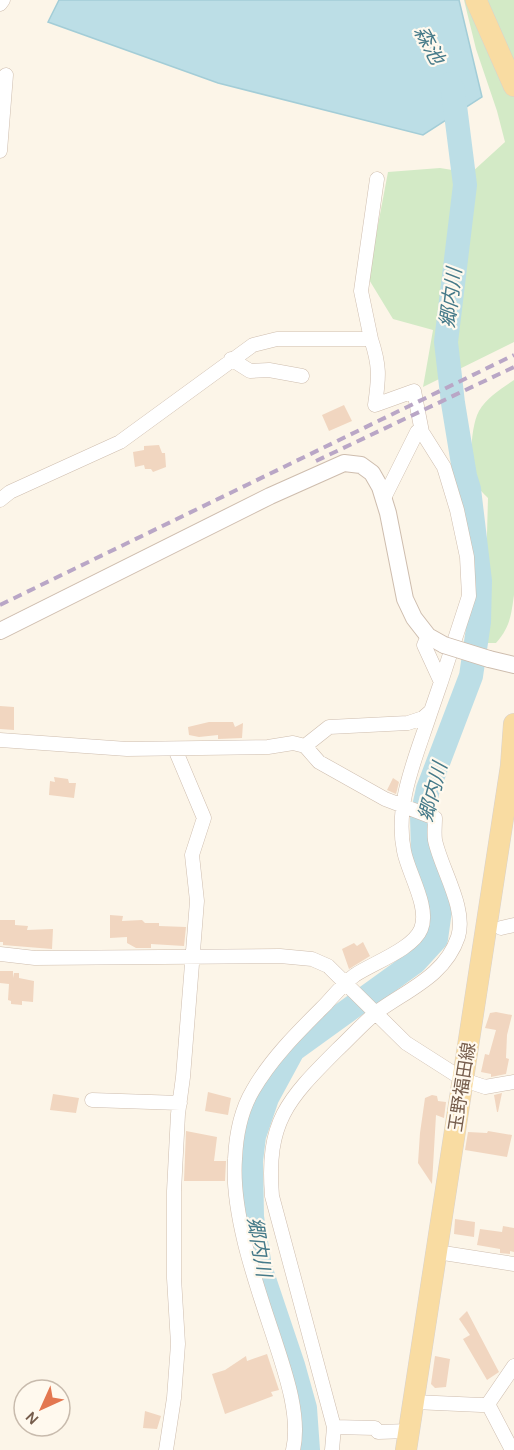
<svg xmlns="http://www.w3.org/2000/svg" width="514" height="1450" viewBox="0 0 514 1450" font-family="Karla,'Noto Sans JP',sans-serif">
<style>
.green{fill:#d3eac6}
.water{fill:#bcdee6;stroke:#a3cdd7;stroke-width:1.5}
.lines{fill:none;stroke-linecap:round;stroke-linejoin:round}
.river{stroke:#bcdee6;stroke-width:24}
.building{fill:#f1d6c0}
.minor-casing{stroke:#cebdae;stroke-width:15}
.tertiary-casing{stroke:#cebdae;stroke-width:18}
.primary-casing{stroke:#d9d2cd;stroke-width:22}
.minor{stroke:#fff;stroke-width:14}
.tertiary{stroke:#fff;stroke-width:16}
.primary{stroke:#f9dca2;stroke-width:21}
.rail{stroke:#b9a6c6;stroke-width:4;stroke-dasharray:9 6;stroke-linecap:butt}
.tertiary-bridge-casing{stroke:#cebdae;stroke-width:18;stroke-linecap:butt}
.tertiary-bridge{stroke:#fff;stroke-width:16}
.labels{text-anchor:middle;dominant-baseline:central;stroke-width:4.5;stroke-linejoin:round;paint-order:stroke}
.street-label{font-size:18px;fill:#765d4c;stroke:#fff9ee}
.water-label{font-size:20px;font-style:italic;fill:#467a89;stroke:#fff9ee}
</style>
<rect width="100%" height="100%" fill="#fcf5e8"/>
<path class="green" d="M464 0H514V342L423 387 433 330 393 319 368 278 388 172 440 168 471 173 505 142 497 111 476 49Z
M514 380V595C511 616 510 627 496 643H484L488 498C483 493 476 486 474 480 469 463 471 425 479 411 487 397 501 389 514 380Z"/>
<path class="water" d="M59 0H459L482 97 423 135 218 83 48 22Z"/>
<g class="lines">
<path class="river" d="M308 1450 305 1408 293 1365 260 1267 252 1217 251 1161 254 1136 267 1098 293 1050 415 962 436 939 440 910 423 854 422 816 428 789 471 676 479 622 480 581 469 489 465 476 453 403 446 342 465 185 453 90 450 84"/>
</g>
<path class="building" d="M344 405 352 421 329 431 322 415Z
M159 445 162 453H165L166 467 153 472 151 469H145L144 465 135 467 133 452 144 450V446Z
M0 706 14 707V730L0 729Z
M209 722H233L235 727 243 723 242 738 218 739V735L199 737 189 735 188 727Z
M54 777 68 779 69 783H76L74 798 49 795 50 781 55 782Z
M393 778 399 782 396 794 387 790Z
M110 915 123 916 122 921 142 920 145 923H159V926L186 927 184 946 151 944V948H136L127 943V937L110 938Z
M0 920H15V925L28 926 27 930 53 929 52 949 3 945V942H0Z
M363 942 370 956 349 969 342 949 354 943 357 946Z
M0 971H13V978L14 973H19V978L34 981 33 1002 22 1001V1005L11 1004V1001L8 1000 9 984 0 983Z
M496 1012 512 1015 507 1035 506 1058 509 1059 506 1074 491 1077V1074L481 1072 485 1054 489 1055 496 1030 485 1028 490 1013Z
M208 1092 231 1098 228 1115 205 1111Z
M502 1093 498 1112H497L494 1095Z
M53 1094 79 1098 76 1113 50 1110Z
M432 1095 437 1096 438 1101 446 1102 444 1118 436 1115 432 1184 418 1163 420 1133 425 1098Z
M186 1131 217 1137 214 1161H226L225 1181H184Z
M488 1131 512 1135 507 1157 465 1150 468 1132 487 1133Z
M455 1219 475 1222 474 1237 454 1234Z
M503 1226 514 1228V1252L510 1251V1254L500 1253V1249L477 1245 480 1229 502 1232Z
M467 1311 499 1372 487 1380 463 1339 470 1335 459 1319Z
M267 1354 279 1390 271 1392 273 1396 225 1414 212 1374 225 1370 246 1356 247 1361Z
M435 1356 450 1359 446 1387 435 1388 431 1384Z
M145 1411 161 1416 157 1429 143 1428Z"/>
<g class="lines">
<defs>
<path id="minor" d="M0 4 3 0
M0 151 6 75
M371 339C380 366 379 377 375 405L414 391 422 432
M231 359 250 371 269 370 302 376
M384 498 417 432H422L444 467 457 510 467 557 469 596 441 682
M0 500 10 492 120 442 253 345 277 339H371L361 291 377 179
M0 740 127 749 268 747 293 743 305 746 319 762 385 799 435 818C435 825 434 833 435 840 441 869 467 908 458 937 445 976 407 990 377 1012 363 1023 350 1038 337 1050 287 1100 266 1122 272 1196L334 1427 332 1450
M305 746 329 727 408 723 423 718 431 711 441 682 424 645 428 636
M501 928 514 925
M0 954 35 958 280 956 312 959 328 966 406 1043 464 1080 485 1087 514 1082
M92 1100 180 1103
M437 1252 514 1264
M414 1402 481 1405 488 1404 514 1366
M488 1404 512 1450
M334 1427 375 1428 378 1432 409 1431
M166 1450 174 1398 178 1344 174 1278V1191L178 1114 183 1077 197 901 192 855 204 818 175 749
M293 1450C301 1415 284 1369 273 1335 256 1284 231 1213 235 1159 236 1136 241 1110 253 1090 272 1057 300 1030 326 1004 335 994 344 983 355 975 373 963 413 949 421 929 430 907 408 873 404 851 394 803 417 755 431 711"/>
<path id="tertiary" d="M0 631 270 496 344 463 361 465 372 473 380 487 388 513 405 599 414 618 428 636 444 645
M489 659 514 665"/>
<path id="primary" d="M476 0 514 86
M406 1450 511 766 514 724"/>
</defs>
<use href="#minor" class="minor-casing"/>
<use href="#tertiary" class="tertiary-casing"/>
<use href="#primary" class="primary-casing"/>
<use href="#minor" class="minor"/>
<use href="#tertiary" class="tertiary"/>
<use href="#primary" class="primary"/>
<path class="rail" d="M316 461 514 367
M0 605 514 355"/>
<defs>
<path id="tertiary-bridge" d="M444 645 489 659"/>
</defs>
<use href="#tertiary-bridge" class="tertiary-bridge-casing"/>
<use href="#tertiary-bridge" class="tertiary-bridge"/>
</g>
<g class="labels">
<g class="street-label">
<text transform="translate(462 1087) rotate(-81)">玉野福田線</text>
</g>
<g class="water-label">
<text transform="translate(429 45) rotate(62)">森池</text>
<text transform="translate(451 298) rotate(-83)">郷内川</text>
<text transform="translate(433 792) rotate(-75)">郷内川</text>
<text transform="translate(259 1247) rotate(80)">郷内川</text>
</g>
</g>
<g transform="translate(42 1408) rotate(225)"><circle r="28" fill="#fff9ee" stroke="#c8bbad" stroke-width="1.5"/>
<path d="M0-4.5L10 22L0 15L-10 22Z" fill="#e37750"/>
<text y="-9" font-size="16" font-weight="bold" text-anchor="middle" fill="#765d4c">N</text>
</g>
</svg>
